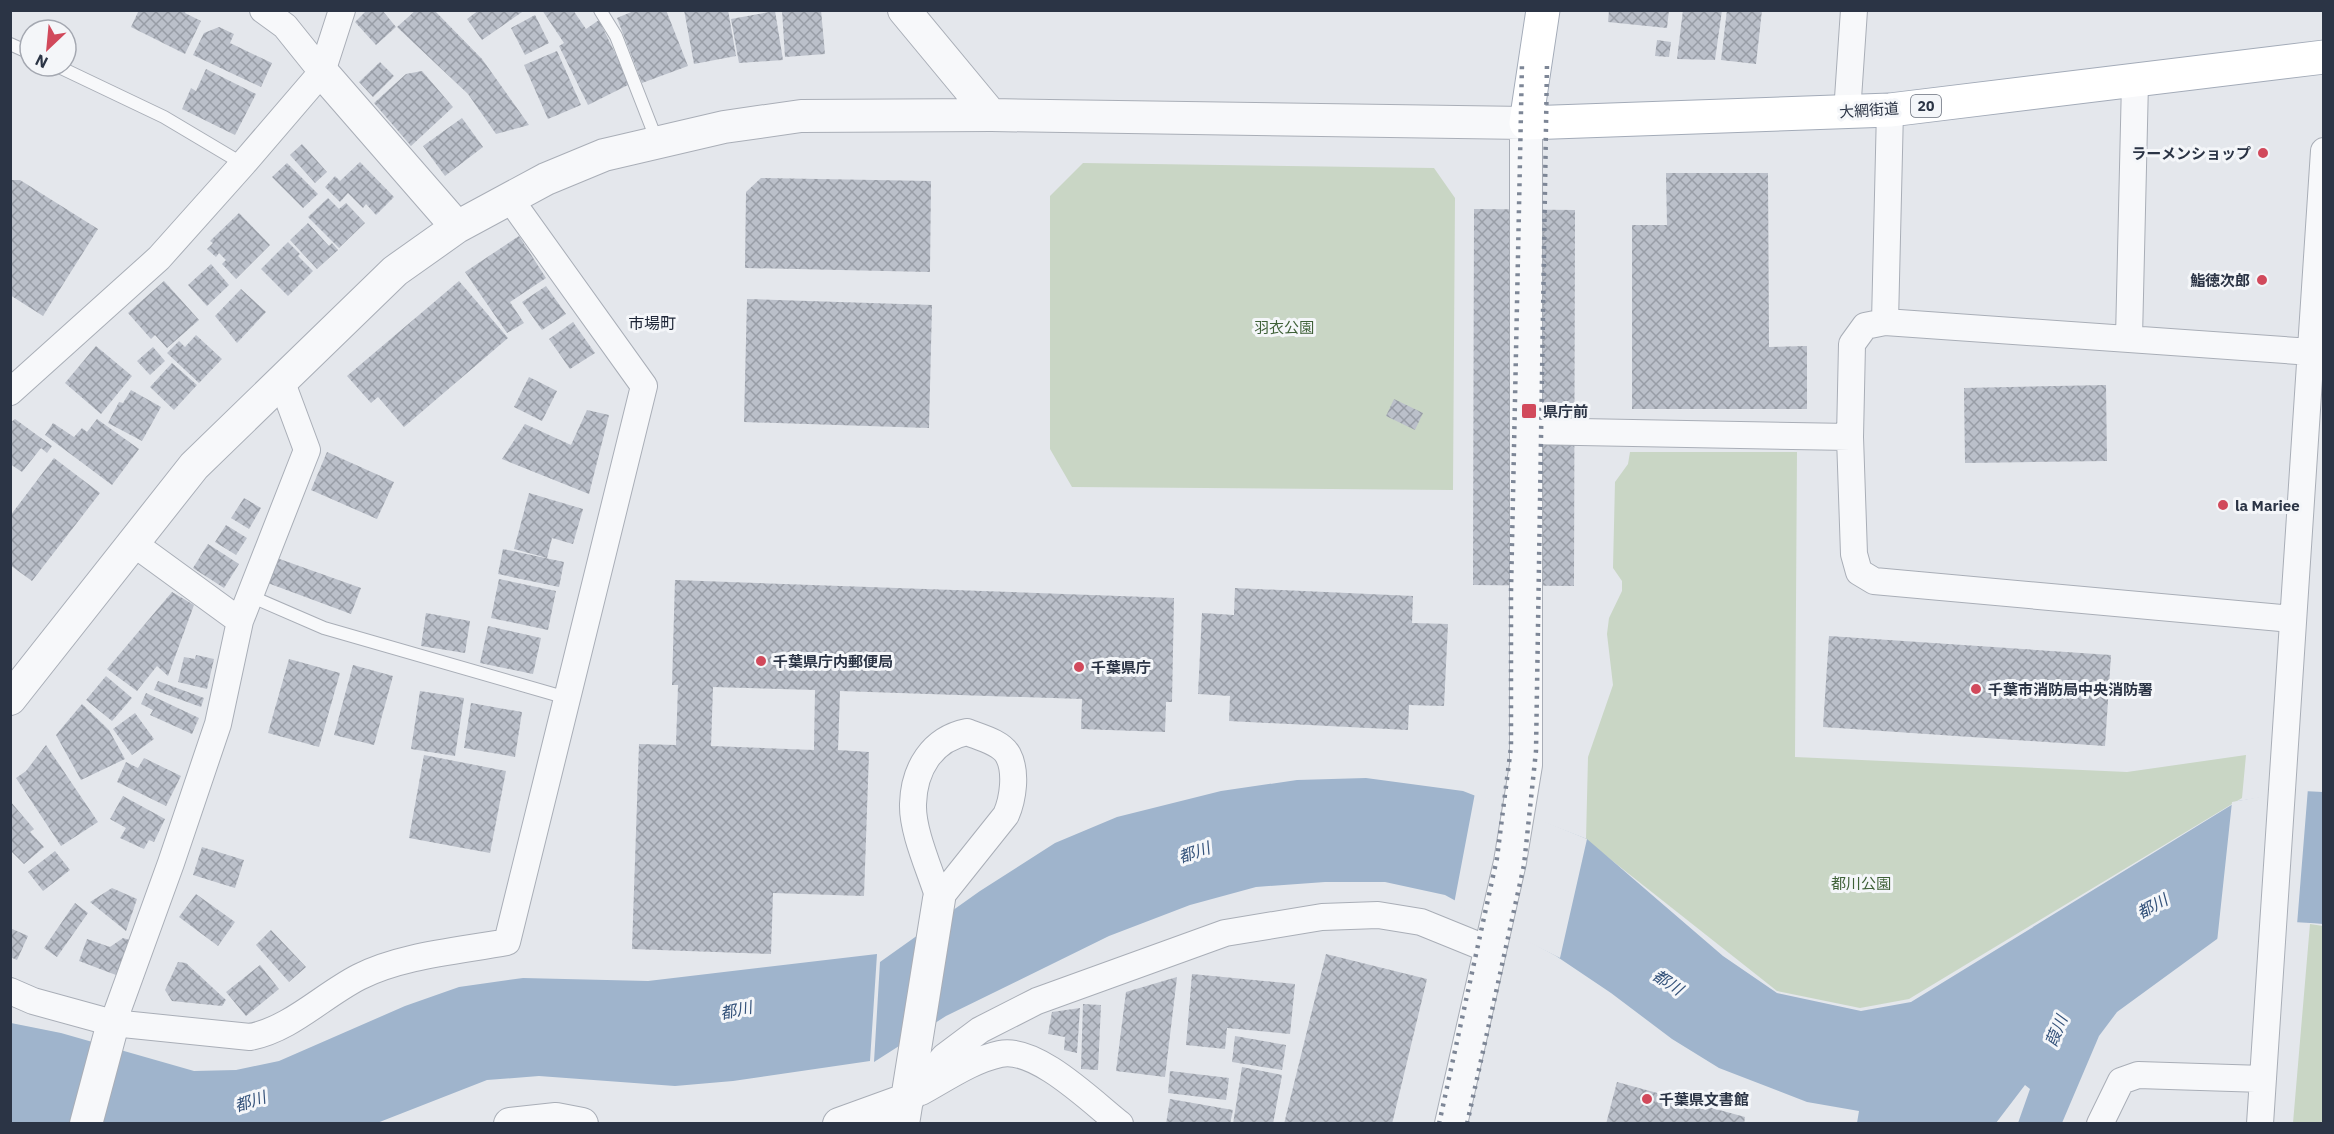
<svg xmlns="http://www.w3.org/2000/svg" width="2334" height="1134" viewBox="0 0 2334 1134" font-family="'IBM Plex Sans','Noto Sans JP',sans-serif">
<style>
.green{fill:#c9d6c5}
.water{fill:#9fb4cc}
.pier{fill:#e4e7ec}
.building{fill:url(#building-cross-hatch);fill-rule:evenodd}
.lines{fill:none;stroke-linecap:round;stroke-linejoin:round}
.service-casing{stroke:#a9aeb7;stroke-width:14}
.minor-casing{stroke:#a9aeb7;stroke-width:28}
.tertiary-casing{stroke:#a9aeb7;stroke-width:34}
.primary-casing{stroke:#a3abb8;stroke-width:35}
.service{stroke:#f7f8fa;stroke-width:12}
.minor{stroke:#f7f8fa;stroke-width:26}
.tertiary{stroke:#f7f8fa;stroke-width:32}
.primary{stroke:#fff;stroke-width:33}
.rail{stroke:#7d8696;stroke-width:4.5;stroke-dasharray:3 6;stroke-linecap:butt}
.poi-dot{fill:#d1495b;stroke:#f4f6f9;stroke-width:2}
.labels{text-anchor:middle;dominant-baseline:central;stroke-width:6;stroke-linejoin:round;paint-order:stroke}
.shield{fill:#f4f6f9;stroke:#676e7b;stroke-width:1.5}
.shield-label{font-size:14px;font-weight:bold;fill:#2b3445}
.street-label{font-size:15px;fill:#2b3445;stroke:#f4f6f9}
.poi-label{font-size:15px;font-weight:bold;fill:#2b3445;stroke:#f4f6f9;text-anchor:start}
.park-label{font-size:15px;fill:#3f6138;stroke:#f4f6f9}
.neighbourhood-label{font-size:16px;fill:#1d2536;stroke:#f4f6f9}
.water-label{font-size:16px;font-style:italic;fill:#34527a;stroke:#f4f6f9}
</style>
<defs>
<pattern id="building-cross-hatch" width="8" height="8" patternUnits="userSpaceOnUse" patternTransform="scale(1.5)"><rect width="8" height="8" fill="#bbc0ca"/><path d="M0 0l8 8M0 8l8-8" fill="none" stroke="#989da6"/></pattern>
</defs>
<rect width="100%" height="100%" fill="#e4e7ec"/>
<path class="green" d="M1083 163 1434 168 1455 198 1453 490 1072 487 1050 449V196Z
M1630 452H1797L1795 757 2127 772 2246 755 2242 798 1909 999 1860 1008 1777 991 1586 840 1588 757 1613 685 1607 634 1609 618 1622 591V581L1613 568 1615 482 1628 464Z
M2310 924 2323 926V1123H2293Z"/>
<path class="water" d="M1366 778 1463 791 1587 839 1723 956 1777 993 1861 1011 1911 1002 2238 801 2303 791 2323 792V924C2291 921 2259 921 2228 931L2117 1012 2099 1036 2062 1123H2018L2030 1089 2025 1085 1996 1123H1857L1859 1111 1807 1102 1719 1068 1672 1039 1611 993 1556 956 1445 895 1385 882H1325L1256 887 1190 905 1109 936 946 1016 874 1062 880 962 980 891 1055 843 1117 817 1221 791 1297 780Z
M877 954 870 1061 733 1081 675 1086 539 1076 487 1080 377 1123 11 1124V1023L61 1033 194 1071 236 1070 279 1061 405 1006 459 987 523 978 648 981Z"/>
<path class="pier" d="M2308 788 2297 925 2249 928 2229 933 2217 942 2232 802Z
M1475 793 1587 839 1560 958 1454 904Z"/>
<path class="building" d="M139 10H186L185 13 201 21 185 54 131 27Z
M367 10H382L396 27 376 45 355 22Z
M416 10H434L482 59 529 125 496 134 468 94 397 27Z
M479 10H525L482 40 467 19Z
M542 10H573L586 29 599 20 630 84 588 105 559 46 564 43Z
M636 10H666L688 66 642 83 617 18Z
M684 10H728L736 56 694 64Z
M782 10H821L825 54 785 57Z
M1609 10H1669L1667 28 1608 22Z
M1683 10H1722L1715 60 1677 59Z
M1727 10H1762L1756 64 1721 60Z
M775 11 783 60 739 63 731 19Z
M535 15 549 43 525 55 511 28Z
M219 27 234 34 230 43 272 63 261 87 193 55 204 33Z
M1657 40 1671 42 1669 57 1655 56Z
M557 51 581 105 548 119 524 65Z
M380 62 394 76 373 97 359 82Z
M206 69 256 94 235 135 182 109 191 88 196 91Z
M422 71 453 107 411 146 374 103 406 74Z
M462 118 483 147 445 176 423 146Z
M302 144 327 172 315 183 290 155Z
M360 162 394 197 376 215 366 204 363 208 348 193 340 202 325 187 335 176 340 181Z
M287 163 318 194 303 208 272 177Z
M1666 173H1768L1769 347 1807 346V409H1632V225H1667Z
M761 178 931 181 930 272 745 268 746 192Z
M10 180H20L98 229 43 316 10 295Z
M328 198 339 209 346 203 365 223 339 248 308 217Z
M1474 209 1575 210 1574 586 1473 585Z
M239 213 270 245 236 279 222 264 226 260 219 253 216 257 207 249 213 243 210 241Z
M308 223 329 246 332 243 338 250 317 269 290 240Z
M519 236 546 278 510 302 524 323 507 333 465 272Z
M288 242 300 254 298 256 313 271 288 296 261 269Z
M211 264 229 285 207 306 188 285Z
M164 281 199 320 167 348 155 335 151 339 128 313Z
M459 281 508 338 404 427 378 397 371 403 347 376Z
M546 286 566 314 542 330 522 302Z
M241 289 266 312 237 343 215 316Z
M747 299 932 305 929 428 744 422Z
M573 322 595 353 570 369 549 339Z
M196 335 222 359 199 383 167 353 179 341 185 347Z
M96 346 132 376 101 414 65 383Z
M153 347 165 361 150 375 137 361Z
M172 363 197 385 174 410 150 387Z
M529 377 557 391 542 421 514 407Z
M2106 385 2107 461 1965 463 1964 388Z
M131 390 161 407 142 441 108 423 119 402 123 403Z
M1394 399 1423 413 1415 430 1386 416Z
M587 410 609 415 589 494 502 459 525 424 571 445Z
M15 419 52 446 47 453 41 448 22 472 10 464V423Z
M97 419 139 449 112 485 45 435 53 423 74 437 82 428 87 432Z
M327 452 394 482 377 519 311 490Z
M54 458 100 493 32 581 10 565V516Z
M529 493 583 509 573 544 552 538 547 558 514 549Z
M244 498 261 508 249 529 231 518Z
M226 525 247 538 236 555 215 542Z
M208 544 239 564 224 588 193 568Z
M503 549 564 562 559 587 498 574Z
M274 557 361 588 351 614 265 582Z
M499 579 556 591 548 630 491 618Z
M675 580 1174 598 1172 702H1166L1165 732 1081 729 1082 699 840 691 838 750 869 752 864 896 773 893 771 954 632 949 639 744 676 745 678 685H672ZM713 687 815 690 814 750 711 746Z
M1235 588 1413 596 1412 623 1448 624 1444 706 1409 705 1408 730 1229 721 1230 696 1198 694 1202 613 1234 615Z
M172 592 194 605 168 676 157 666 137 691 107 669Z
M426 613 470 621 465 653 421 646Z
M488 626 541 638 533 674 480 663Z
M1829 636 2111 655 2105 746 1823 727Z
M196 655 214 659 207 689 178 682 184 657 195 659Z
M289 659 340 673 319 747 268 733Z
M353 665 393 676 374 745 334 735Z
M106 676 132 698 112 721 86 700Z
M158 681 204 698 201 707 154 690Z
M420 691 464 698 455 756 411 749Z
M146 693 199 718 192 734 150 715 153 710 141 704Z
M471 703 522 712 515 757 464 748Z
M82 704 109 730 125 759 81 780 56 735Z
M135 713 154 739 132 755 113 729Z
M46 745 98 822 61 846 16 778 26 771Z
M424 755 506 771 490 853 409 838Z
M144 758 181 776 166 806 117 782 126 762 138 768Z
M123 796 165 819 154 842 149 840 144 849 120 838 126 828 110 819Z
M10 801 34 829 30 832 44 847 24 864 10 850Z
M202 847 244 860 235 888 193 875Z
M55 851 70 870 43 891 28 872Z
M112 888 137 899 126 931 90 902Z
M196 894 235 922 218 946 179 917Z
M75 903 88 913 57 957 44 948Z
M10 928 28 936 17 960 10 957Z
M271 930 306 967 289 982 256 945Z
M123 938 130 940 116 975 79 961 87 939 110 947Z
M1326 954 1427 979 1392 1124H1284Z
M178 962 186 963 226 1000 222 1006 172 1001 165 990Z
M260 965 279 989 246 1016 226 992Z
M1192 974 1295 984 1290 1034 1227 1028 1225 1049 1186 1045Z
M1177 977 1165 1077 1116 1071 1126 992Z
M1083 1004 1101 1005 1098 1070 1081 1069Z
M1080 1008 1077 1053 1064 1050 1065 1037 1048 1034 1052 1012Z
M1235 1036 1286 1045 1282 1070 1232 1062Z
M1242 1067 1282 1075 1273 1124H1233Z
M1170 1071 1229 1078 1226 1100 1168 1093Z
M1617 1082 1745 1117 1744 1124H1606Z
M1170 1099 1233 1110 1230 1124H1166Z"/>
<g class="lines">
<defs>
<path id="service" d="M600 10 616 36 657 141
M10 44 30 53
M57 66 164 117 243 164
M250 596 324 628 567 698"/>
<path id="minor" d="M263 10 285 26 322 72
M1847 113 1854 10
M1885 322 1890 110
M2129 338 2135 82
M10 392 159 258 243 164 322 72 342 10
M1526 431 1850 437
M133 543 240 621
M2292 619 1874 581 1859 572 1854 554 1850 437 1852 344 1865 326 1885 322 2312 352
M967 732C979 737 1001 742 1008 755 1017 772 1013 799 1006 815L939 899C931 872 912 832 913 804 914 769 932 739 967 732Z
M10 991 33 1001 113 1023 250 1037C291 1029 322 996 359 977 403 955 459 951 507 942L644 386 510 199
M113 1023 171 863 218 724 240 621 307 450 281 380
M921 1092C945 1079 972 1060 1000 1054 1036 1046 1092 1102 1120 1124
M908 1099 944 1057 980 1030 1037 1001 1225 933 1322 917 1378 915 1421 922 1490 950
M2100 1124 2121 1081 2138 1075 2263 1079
M2260 1124 2324 151"/>
<path id="tertiary" d="M904 10 991 115
M322 72 457 227
M10 699 194 466 395 271 457 227 546 179 604 155 724 127 801 116 991 115 1526 123V765L1510 862 1451 1124
M86 1124 113 1023
M510 1124 556 1119 582 1124
M839 1124 908 1099
M903 1124 939 899"/>
<path id="primary" d="M1543 10 1526 123 1890 110 2324 57"/>
</defs>
<use href="#service" class="service-casing"/>
<use href="#minor" class="minor-casing"/>
<use href="#tertiary" class="tertiary-casing"/>
<use href="#primary" class="primary-casing"/>
<use href="#service" class="service"/>
<use href="#minor" class="minor"/>
<use href="#tertiary" class="tertiary"/>
<use href="#primary" class="primary"/>
<path class="rail" d="M1439 1124 1497 858 1511 747V592L1522 63
M1467 1124 1524 865 1536 751 1547 64"/>
</g>
<g class="poi-dot">
<circle cx="2263" cy="153" r="6"/>
<circle cx="2262" cy="280" r="6"/>
<rect x="1521" y="403" width="16" height="16" rx="3"/>
<circle cx="2223" cy="505" r="6"/>
<circle cx="761" cy="661" r="6"/>
<circle cx="1079" cy="667" r="6"/>
<circle cx="1976" cy="689" r="6"/>
<circle cx="1647" cy="1099" r="6"/>
</g>
<g class="labels">
<rect class="shield" x="1911" y="95" width="30" height="22" rx="4.5"/>
<g class="shield-label">
<text x="1926" y="106">20</text>
</g>
<g class="street-label">
<text transform="translate(1869 110) rotate(-4)">大網街道</text>
</g>
<g class="poi-label">
<text x="2251" y="153" text-anchor="end">ラーメンショップ</text>
<text x="2250" y="280" text-anchor="end">鮨徳次郎</text>
<text x="1543" y="411">県庁前</text>
<text x="2235" y="505">la Mariee</text>
<text x="773" y="661">千葉県庁内郵便局</text>
<text x="1091" y="667">千葉県庁</text>
<text x="1988" y="689">千葉市消防局中央消防署</text>
<text x="1659" y="1099">千葉県文書館</text>
</g>
<g class="park-label">
<text x="1284" y="327">羽衣公園</text>
<text x="1861" y="883">都川公園</text>
</g>
<g class="neighbourhood-label">
<text x="652" y="323">市場町</text>
</g>
<g class="water-label">
<text transform="translate(1194 852) rotate(-19)">都川</text>
<text transform="translate(2152 906) rotate(-29)">都川</text>
<text transform="translate(1668 982) rotate(33)">都川</text>
<text transform="translate(736 1010) rotate(-12)">都川</text>
<text transform="translate(2056 1031) rotate(-68)">葭川</text>
<text transform="translate(250 1101) rotate(-18)">都川</text>
</g>
</g>
<rect width="2334" height="1134" fill="none" stroke="#2b3445" stroke-width="24"/>
<g transform="translate(48 48) rotate(206)"><circle r="28" fill="#f4f6f9" stroke="#a4a8b1" stroke-width="1.5"/>
<path d="M0-4.5L10 22L0 15L-10 22Z" fill="#d1495b"/>
<text y="-9" font-size="16" font-weight="bold" text-anchor="middle" fill="#2b3445">N</text>
</g>
</svg>
